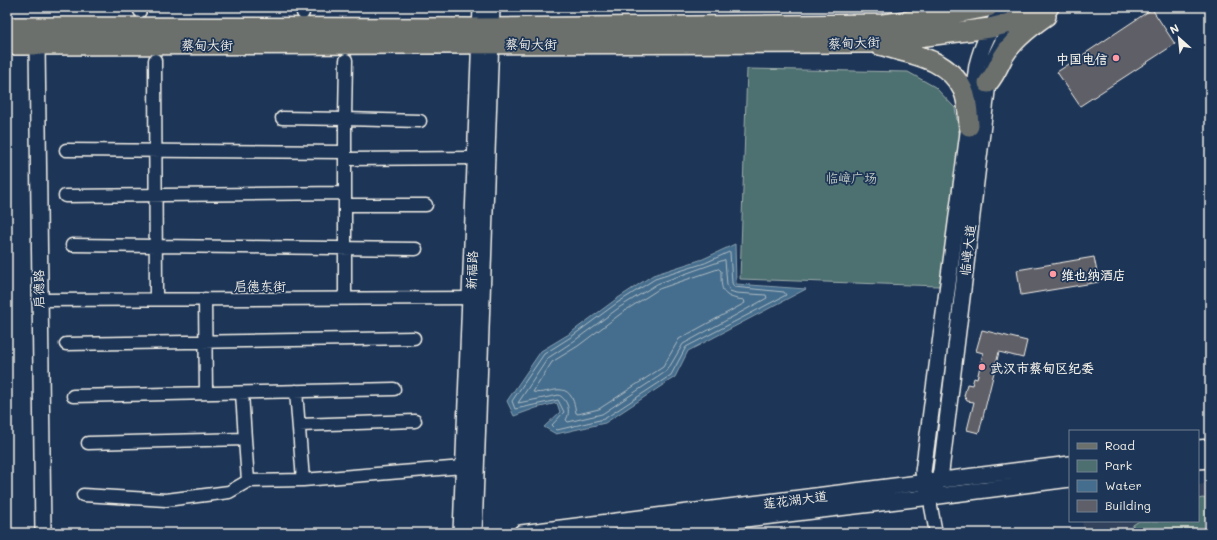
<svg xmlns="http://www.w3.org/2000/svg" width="1217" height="540" viewBox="0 0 1217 540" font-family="Mali,'LXGW WenKai TC',sans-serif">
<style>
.built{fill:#30425c}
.green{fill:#4d6f70;stroke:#a0b0ac}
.water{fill:#456d8d;stroke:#8ba2b1}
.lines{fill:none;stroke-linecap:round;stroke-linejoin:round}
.shore{stroke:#aebcc4;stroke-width:1}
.building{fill:#5e5f68;stroke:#f4f1e8}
.minor-casing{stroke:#f4f1e8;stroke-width:15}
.tertiary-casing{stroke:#f4f1e8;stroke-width:18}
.primary-casing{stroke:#f4f1e8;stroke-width:22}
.minor{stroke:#1d3557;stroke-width:12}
.tertiary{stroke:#1d3557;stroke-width:15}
.primary{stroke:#6c706d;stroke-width:19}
.poi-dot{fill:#ff9aa2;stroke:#1d3557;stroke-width:1.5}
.labels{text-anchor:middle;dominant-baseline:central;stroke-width:3.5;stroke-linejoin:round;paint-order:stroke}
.street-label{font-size:13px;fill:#f4f1e8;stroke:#1d3557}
.poi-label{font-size:13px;font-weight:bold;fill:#f4f1e8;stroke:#1d3557;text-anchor:start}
.park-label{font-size:13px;fill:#bac4be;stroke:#1d3557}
</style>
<rect width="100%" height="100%" fill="#1d3557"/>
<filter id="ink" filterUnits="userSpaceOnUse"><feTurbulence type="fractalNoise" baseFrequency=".025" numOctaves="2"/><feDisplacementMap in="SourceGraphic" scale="8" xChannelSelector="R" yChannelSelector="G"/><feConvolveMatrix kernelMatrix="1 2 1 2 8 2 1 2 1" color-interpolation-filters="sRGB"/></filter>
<g filter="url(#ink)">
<path class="built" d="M1210 483V533H1084L1082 521H1198V485Z"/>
<path class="green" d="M747 69 908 72 935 87 955 108 961 145 957 193 939 286 740 279Z
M1203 498 1210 501V533H1130L1133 525 1139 521H1198V499Z"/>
<path class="water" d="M735 244 736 284 806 289 688 351 675 377 605 423 556 434 544 427 560 412 557 403 536 408 514 416 507 401 541 351 569 334 615 300 653 275 703 259Z"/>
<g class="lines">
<path class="shore" d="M730 252 732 283 734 287 784 292 786 295 686 347 671 375 604 419 557 430 552 425 564 412 558 400 515 409 512 401 544 354 571 337 617 303 655 279 705 263Z
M725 260 727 285 730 291 736 293 766 295 767 298 683 344 667 371 602 414 568 422 566 420C571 412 568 400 559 395L518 403 548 358 574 341 620 307 657 284Z
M719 269 721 271C721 292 722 297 744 300L745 303 679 339 663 367 599 409 578 414 576 413C571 375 550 396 533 392L552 362 578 346 623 312 659 289Z"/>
</g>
<path class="building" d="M1152 9 1175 44 1080 106 1057 72Z
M1094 257 1099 282 1021 295 1017 270Z
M982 330 1027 341 1023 358 999 352 979 433 967 430 974 402 967 401 964 396 967 384 972 385 974 378 977 379 983 353 976 351Z"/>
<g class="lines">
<defs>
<path id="minor" d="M140 11V7
M303 13V7
M155 60 156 299
M346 60 345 119 420 121
M282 118 345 119V292L343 298
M66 150 345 152
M345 159 474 158
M65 196 345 193
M345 205H426
M72 245 416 249
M205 299 206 393
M38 300 477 298
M66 344 414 338
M242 393 245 439
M73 396 394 389
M299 425 415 421
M88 443 245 439 248 481
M303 480 463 467
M83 495 166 500 229 492 248 481 303 480 296 391
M931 497V507L936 533"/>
<path id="tertiary" d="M37 45 43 533
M1198 448 1210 447
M1198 461 1210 460
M928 491 923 472 977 65C982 44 992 26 1003 7
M931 497 938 481 941 471 988 83 994 59 1020 7
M461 533 481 7
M474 533 492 7
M521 533 1070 464
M628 533 931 497 1070 479"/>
<path id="primary" d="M7 27 480 28 883 24 936 17 988 7
M7 45 870 43 990 28 1014 22 1049 7
M879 45C910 54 948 58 963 90 968 100 968 114 969 126
M988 83C995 75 998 67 1003 57 1013 40 1030 27 1046 16"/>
</defs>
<use href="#minor" class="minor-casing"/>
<use href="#tertiary" class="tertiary-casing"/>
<use href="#primary" class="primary-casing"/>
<use href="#minor" class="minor"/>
<use href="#tertiary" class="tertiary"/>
<use href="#primary" class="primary"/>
</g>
</g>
<g class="poi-dot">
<circle cx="1116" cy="58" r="4"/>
<circle cx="1053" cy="274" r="4"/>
<circle cx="982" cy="367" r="4"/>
</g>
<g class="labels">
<g class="street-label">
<text transform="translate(854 42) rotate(-2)">蔡甸大街</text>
<text x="531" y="43">蔡甸大街</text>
<text x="207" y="44">蔡甸大街</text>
<text transform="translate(967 250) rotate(-83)">临嶂大道</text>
<text transform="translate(471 270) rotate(-88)">新福路</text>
<text x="260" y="285">启德东街</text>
<text transform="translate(38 289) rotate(-91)">启德路</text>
<text transform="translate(795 499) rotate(-7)">莲花湖大道</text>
</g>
<g class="poi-label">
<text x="1108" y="58" text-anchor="end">中国电信</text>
<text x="1061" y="274">维也纳酒店</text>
<text x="990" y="367">武汉市蔡甸区纪委</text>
</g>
<g class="park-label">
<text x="851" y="177">临嶂广场</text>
</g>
</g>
<rect width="1217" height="540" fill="none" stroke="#1d3557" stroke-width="24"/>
<rect x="12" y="12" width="1193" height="516" fill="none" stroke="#f4f1e8" stroke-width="1.5" filter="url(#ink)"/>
<rect x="1069" y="430" width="130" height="92" fill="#1d3557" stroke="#738091"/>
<rect x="1077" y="443" width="20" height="6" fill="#6c706d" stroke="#738091"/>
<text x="1105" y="450" font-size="12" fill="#f4f1e8">Road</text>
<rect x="1077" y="460" width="20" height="12" fill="#4d6f70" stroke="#738091"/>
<text x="1105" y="470" font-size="12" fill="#f4f1e8">Park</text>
<rect x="1077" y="480" width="20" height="12" fill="#456d8d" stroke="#738091"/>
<text x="1105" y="490" font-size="12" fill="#f4f1e8">Water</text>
<rect x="1077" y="500" width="20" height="12" fill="#5e5f68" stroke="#738091"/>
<text x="1105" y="510" font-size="12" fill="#f4f1e8">Building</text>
<g transform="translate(1179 38) rotate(333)" stroke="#1d3557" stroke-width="3" paint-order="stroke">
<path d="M0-3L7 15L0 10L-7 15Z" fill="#f4f1e8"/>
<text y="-6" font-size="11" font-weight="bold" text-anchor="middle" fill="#f4f1e8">N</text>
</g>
</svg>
